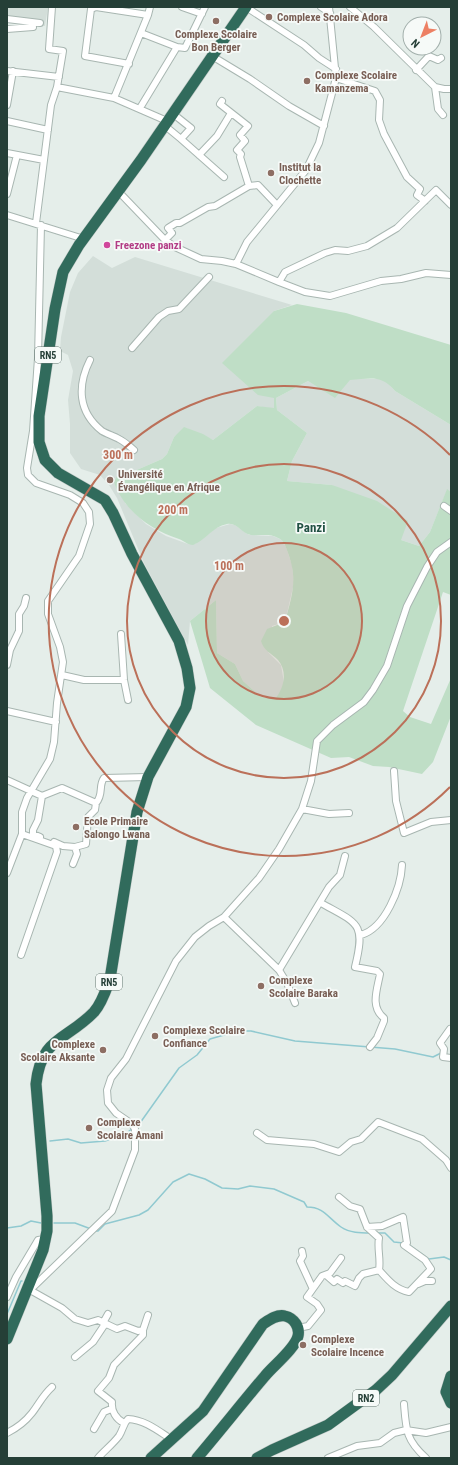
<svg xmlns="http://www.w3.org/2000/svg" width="458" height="1465" viewBox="0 0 458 1465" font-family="'Roboto Condensed',sans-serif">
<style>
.built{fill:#d3ded9}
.green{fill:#bfdec6}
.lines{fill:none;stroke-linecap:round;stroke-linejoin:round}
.stream{stroke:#90c9d0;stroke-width:1.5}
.street-casing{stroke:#a8b6b1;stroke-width:8}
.highway-casing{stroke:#c2c9c7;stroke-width:12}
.street{stroke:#fff;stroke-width:6}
.highway{stroke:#316b5c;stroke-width:11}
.ring{fill:none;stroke:#bb7059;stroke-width:2}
.education-dot{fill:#8d6e63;stroke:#f6faf8;stroke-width:1.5}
.hotel-dot{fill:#d1479c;stroke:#f6faf8;stroke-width:1.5}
.labels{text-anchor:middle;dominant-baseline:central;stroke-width:3.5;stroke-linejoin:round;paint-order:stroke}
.shield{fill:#f6faf8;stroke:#647771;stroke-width:1}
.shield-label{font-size:10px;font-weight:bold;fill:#253f37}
.education-label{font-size:11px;font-weight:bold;fill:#785e54;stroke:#f6faf8;text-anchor:start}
.hotel-label{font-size:11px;font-weight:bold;fill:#b23c85;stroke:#f6faf8;text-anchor:start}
.quarter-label{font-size:13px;font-weight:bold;fill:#215143;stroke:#f6faf8}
.centre{fill:#bb7059;stroke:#f6faf8;stroke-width:2}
.ring-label{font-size:12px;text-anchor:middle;font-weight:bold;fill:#bb7059;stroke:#f6faf8;stroke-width:3.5;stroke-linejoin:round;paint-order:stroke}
</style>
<rect width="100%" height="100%" fill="#e5eeea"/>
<path class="built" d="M7 7H48L45 26 7 22Z
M93 256 112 268 135 257 292 305 274 311V409L257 406 213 440 186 428 174 437 167 454 162 459 132 472H125V503L146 524 166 536 188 544H195L216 528 230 524 235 525 249 535 273 536 282 540 286 547 292 565 294 583 285 622 272 626 268 652 281 665 284 683 281 692 275 699 261 697 243 681 235 664 217 653 216 600 190 621 188 645 144 563 117 498 109 485 100 475 81 469 70 453V424L68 400 73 371 68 355 60 351 61 337 70 292 78 273Z
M350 379H381L388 383 395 391 451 425V492L447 490 430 532 419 546 401 540 332 485 287 481 292 461 307 433 277 410 276 398 308 381 335 397Z"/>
<path class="green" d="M297 304 346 313 451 345V425L395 391C381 374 370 379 350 380L335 398 308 381 276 398 277 410 307 433 292 461 287 481 332 485 377 501 408 521 401 540 419 546 430 532 447 489 451 492V595L443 592 403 711 410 717 431 724 451 678V716L433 762 422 774 389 767 373 766 349 757 331 758 256 725 210 688 190 621 216 600 217 653 235 664 243 681 261 697 275 699C284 688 288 672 278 660 271 653 264 651 261 641L267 629 285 622C292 595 298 580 288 553 286 547 284 540 278 538 270 533 260 536 251 535 242 534 237 522 227 524 212 527 206 540 193 545 188 545 184 541 179 539 151 530 124 511 114 482L118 474 132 472 162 459 167 454 174 437 184 427 203 434 213 440 257 406 274 408V398L258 395 222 363 274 311Z"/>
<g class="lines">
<path class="stream" d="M136 1126 140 1123 179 1068 197 1055 210 1039 238 1031H251L295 1041 395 1049 433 1057 441 1053
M50 1141 68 1139 81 1143 105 1141 124 1135 133 1128
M54 1223H75L91 1229
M7 1228 21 1226 31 1221 41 1223
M94 1231H98L105 1224 139 1215 148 1210 173 1182 189 1174 205 1179 222 1188 238 1189 250 1186 274 1189 304 1202 307 1207C324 1207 328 1218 341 1227 350 1233 360 1233 371 1233
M377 1233H385L394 1242 403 1243
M408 1244 429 1259 444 1257 451 1260
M7 1314 21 1281H22"/>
<defs>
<path id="street" d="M182 7 202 14
M246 7 304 45 319 58 336 69
M321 7 330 13
M329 7 336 78 375 91 380 100 379 120 384 134 407 177 420 189 417 195 425 201
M350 7 374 27 435 87 444 89H451
M7 19 40 23
M7 29 33 27
M177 47 185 48 205 7
M212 56 250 79 289 106 324 126
M129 64 85 56 91 9 96 7 148 15
M416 70 429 56 438 60 441 58
M7 71 59 77
M57 87 114 98 148 15 150 7
M435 87 438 109 443 115
M114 98 167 121
M222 101 220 104 248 126 240 135 245 141 237 150 241 154 240 157 249 186 258 185 277 205
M7 105 13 71
M140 108 177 47 141 33
M172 113 191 128 181 139 224 177
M7 121 48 130
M164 125 181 139
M7 153 44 160
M199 155 217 136 231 113
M118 191 165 240 175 247 201 259 222 261 236 264 279 282 285 272 325 253 335 250 348 251 367 246 397 228 436 190 451 205
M7 194 17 155
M7 215 84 239
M36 223 51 105 57 87 63 51 49 49 52 7
M165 240 172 233 168 228 176 223H180L208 207 215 206 249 186
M236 264 247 242 306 170 319 143 336 78
M279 282 305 292 330 296 381 281 401 279 426 273 451 275
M132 348 159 317 168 311 179 309 209 277
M90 360C77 386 78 412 102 431 107 434 114 436 119 439 125 442 129 446 134 450
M444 506 451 511
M121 634 124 680 128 700
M7 665 10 650 19 631V614L24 606 26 598
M62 675 84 680H124
M7 711 56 722
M394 771 396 801 404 833 431 822 451 820
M7 780 42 796 62 788 96 803C104 794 98 786 104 778L148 777
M302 809 329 814 349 813
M40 837 33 834V830L38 820 42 796
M54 842 63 846 75 847 77 854 73 864
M75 847 86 844 88 817 95 810 96 803
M7 873 22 834V812L27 798 50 759 54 742 57 703 63 662 60 647 48 614V601L79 556 90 524 89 512 83 503 70 495 36 483 28 475 27 468 33 431 38 358 41 225
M321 903C358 924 366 922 355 967L377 971 380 974C377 990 370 1007 384 1018V1021L377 1038 370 1047
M224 917 279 970 287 983 295 1003
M361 935C385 928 401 888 402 865
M21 955 57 852 56 846 22 834
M279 970 329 887 340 875 345 856
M450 1029 440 1043 444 1049 443 1057 451 1058
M257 1133 267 1140 314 1144 339 1152 351 1142 361 1139 378 1122 422 1139 446 1160 451 1168
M339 1197 350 1206 360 1209 367 1227 379 1238C377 1249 381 1259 379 1270
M367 1227 382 1226 403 1217 407 1243 404 1245 425 1260 431 1269 409 1292C395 1289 388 1280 379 1270
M302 1251 303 1256 300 1261 312 1287
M326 1275 334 1282 337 1279 343 1283 345 1281 355 1286 359 1278 363 1274 379 1270
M418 1284 425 1281H432
M30 1290 62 1308 75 1319 88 1323 98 1320 117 1329 125 1326 138 1331 143 1330 148 1315
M29 1291 112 1211 135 1150V1129L132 1124 116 1113 108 1103 107 1090 111 1078 126 1059 176 961 195 937 209 926 224 917 259 878 279 849 302 809 311 781 317 741 333 725 364 702 373 690 387 666 407 606 427 567 437 552 451 542
M7 1297 16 1277 38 1240 45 1239
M103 1323 108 1314
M298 1328 308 1326 321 1310 317 1304 307 1297 322 1276 330 1273 341 1258
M75 1357 93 1342 105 1324
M404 1404C406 1430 406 1440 426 1458
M124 1423C116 1419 111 1411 112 1402L98 1391 109 1378 114 1365 143 1335V1330
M94 1429 104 1412 111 1409
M7 1433C17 1428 25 1422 32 1413 39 1404 43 1395 52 1387
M98 1458C104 1451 113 1444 119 1436 123 1430 123 1424 128 1419 145 1420 157 1430 171 1439
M328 1458 357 1446 380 1443 394 1433 406 1430 426 1433 451 1427"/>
<path id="highway" d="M7 1339 43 1250 47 1231V1216L36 1084C41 1037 66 1041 94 1012 102 1003 106 990 110 979L137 812 148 777 186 707 190 688 187 668 179 641 132 554 113 513 105 500 58 473 45 460 39 442V416L55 309 63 272 79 245 141 160 246 7
M451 1376 446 1392 451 1403
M151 1458 203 1411 263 1324C269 1320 277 1314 285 1316 294 1318 300 1327 298 1336 295 1349 273 1366 265 1376 242 1403 220 1431 197 1458
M257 1458 272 1450 328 1425 376 1390 392 1375 451 1306"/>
</defs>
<use href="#street" class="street-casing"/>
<use href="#highway" class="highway-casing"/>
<use href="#street" class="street"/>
<use href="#highway" class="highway"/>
</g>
<circle cx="284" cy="621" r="78" fill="#bb7059" fill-opacity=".12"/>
<g class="ring">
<circle cx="284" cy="621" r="78"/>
<circle cx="284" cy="621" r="157"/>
<path d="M450 787A235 235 0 1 1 450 455"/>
</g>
<g class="education-dot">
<circle cx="269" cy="17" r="4"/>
<circle cx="216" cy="21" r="4"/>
<circle cx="307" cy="81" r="4"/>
<circle cx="271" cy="173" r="4"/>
<circle cx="110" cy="480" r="4"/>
<circle cx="76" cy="827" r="4"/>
<circle cx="261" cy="986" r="4"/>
<circle cx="155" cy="1036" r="4"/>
<circle cx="103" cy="1050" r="4"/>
<circle cx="89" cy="1128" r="4"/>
<circle cx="303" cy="1345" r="4"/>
</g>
<circle class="hotel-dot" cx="107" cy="245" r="4"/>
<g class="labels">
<g class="shield">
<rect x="35" y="347" width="26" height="16" rx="3"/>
<rect x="96" y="974" width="26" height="16" rx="3"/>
<rect x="353" y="1390" width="26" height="16" rx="3"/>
</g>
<g class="shield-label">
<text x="48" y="355">RN5</text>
<text x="109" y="982">RN5</text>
<text x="366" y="1398">RN2</text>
</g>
<g class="education-label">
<text x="277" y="17">Complexe Scolaire Adora</text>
<text x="216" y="34" text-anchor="middle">Complexe Scolaire<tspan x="216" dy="13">Bon Berger</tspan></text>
<text x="315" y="75">Complexe Scolaire<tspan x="315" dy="13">Kamanzema</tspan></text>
<text x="279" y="167">Institut la<tspan x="279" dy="13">Clochette</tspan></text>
<text x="118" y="474">Université<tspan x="118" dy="13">Évangélique en Afrique</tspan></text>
<text x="84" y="821">Ecole Primaire<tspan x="84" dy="13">Salongo Lwana</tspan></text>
<text x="269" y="980">Complexe<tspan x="269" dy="13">Scolaire Baraka</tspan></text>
<text x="163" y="1030">Complexe Scolaire<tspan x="163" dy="13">Confiance</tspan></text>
<text x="95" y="1044" text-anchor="end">Complexe<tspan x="95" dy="13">Scolaire Aksante</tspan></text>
<text x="97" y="1122">Complexe<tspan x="97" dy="13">Scolaire Amani</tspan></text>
<text x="311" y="1339">Complexe<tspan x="311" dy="13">Scolaire Incence</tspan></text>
</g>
<g class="hotel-label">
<text x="115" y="245">Freezone panzi</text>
</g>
<g class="quarter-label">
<text x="311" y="527">Panzi</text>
</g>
</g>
<circle cx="284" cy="621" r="6" class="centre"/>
<g class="ring-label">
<text x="118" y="459">300 m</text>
<text x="173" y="514">200 m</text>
<text x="229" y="570">100 m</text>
</g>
<rect width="458" height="1465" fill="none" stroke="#253f37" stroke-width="16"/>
<g transform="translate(422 36) rotate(222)"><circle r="19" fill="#f6faf8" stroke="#a2afab"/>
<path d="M0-3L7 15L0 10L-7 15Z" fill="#ed8064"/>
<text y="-6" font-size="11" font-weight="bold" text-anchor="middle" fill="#253f37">N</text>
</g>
</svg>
